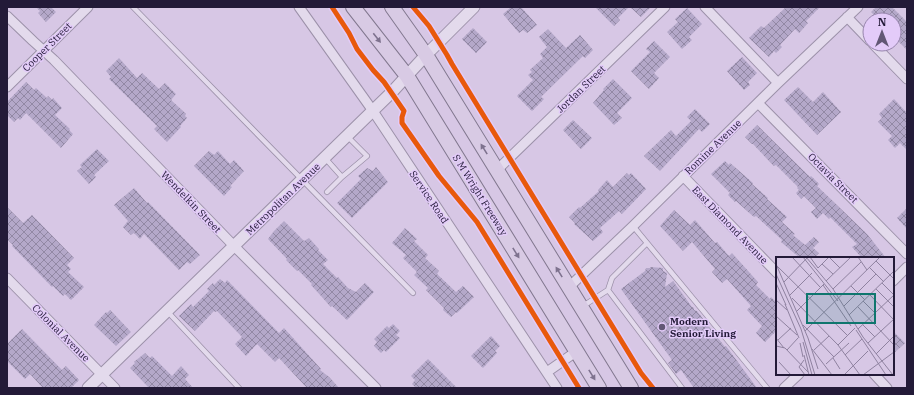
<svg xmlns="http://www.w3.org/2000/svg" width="914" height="395" viewBox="0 0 914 395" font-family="'IBM Plex Serif',serif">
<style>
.building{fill:url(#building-cross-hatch)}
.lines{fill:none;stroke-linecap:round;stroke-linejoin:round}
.service-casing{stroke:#9c91a9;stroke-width:6}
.minor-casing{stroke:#9c91a9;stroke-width:11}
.tertiary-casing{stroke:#9c91a9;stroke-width:13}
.primary-casing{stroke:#82788f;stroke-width:16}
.service{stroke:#e3daec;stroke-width:4.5}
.minor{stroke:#e3daec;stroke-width:9}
.tertiary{stroke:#e3daec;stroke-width:11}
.primary{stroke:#d8cae4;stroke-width:14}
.cycleway-casing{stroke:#e3cbf9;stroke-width:8}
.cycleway{stroke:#e8590c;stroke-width:5}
.oneway{fill:#7e728e}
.poi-dot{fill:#625775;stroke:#e3cbf9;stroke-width:1.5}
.labels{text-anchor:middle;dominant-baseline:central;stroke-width:3;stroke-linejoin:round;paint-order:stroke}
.street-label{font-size:10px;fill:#231a38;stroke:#e3cbf9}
.poi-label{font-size:10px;font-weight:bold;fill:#231a38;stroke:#e3cbf9;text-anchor:start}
.inset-road{fill:none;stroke:#8f82a0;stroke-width:1}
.view{fill:#0f766e;fill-opacity:0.15;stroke:#0f766e;stroke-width:2}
.inset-edge{fill:none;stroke:#231a38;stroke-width:2}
</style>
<defs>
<pattern id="building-cross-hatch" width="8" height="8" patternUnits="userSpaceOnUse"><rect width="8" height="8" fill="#b4a8c9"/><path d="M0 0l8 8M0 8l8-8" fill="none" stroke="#9288a4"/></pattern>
</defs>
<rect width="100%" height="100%" fill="#d7c7e5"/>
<path class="building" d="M36 7H51L56 12 46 22 38 13 40 11Z
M511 7H521L537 25 527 33 523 30 519 33 503 14Z
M595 7H629L618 18 620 20 614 26Z
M630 7H651L641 17Z
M786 7H820L806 21 808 23 799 33 795 29 780 45 782 47 776 53 774 51 769 57 749 38 761 26 764 28Z
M876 7H892L907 22V50L894 37V20H879L871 12Z
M687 8 702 24 689 37 692 40 682 49 667 32 678 22 675 19Z
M473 28 487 42 476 53 462 39Z
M548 29 566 48 580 35 593 50 585 58 583 56 541 97 544 99 532 111 517 96 533 80 528 75 532 72 530 70 543 58 540 54 547 47 539 37Z
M654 41 670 57 654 73 659 78 649 89 631 71 650 52 646 49Z
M742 57 757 73 748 82 750 85 744 90 727 71Z
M119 58 137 78 142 73 159 89 165 83 176 94 171 100 186 114 185 116 187 118 180 126 181 127 167 142 154 129 157 126 109 79 111 77 106 71Z
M613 79 632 98 617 113 622 118 614 125 593 103 604 90 603 89Z
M26 82 34 90 36 88 47 98 48 96 52 100 53 98 62 108 55 115 70 129 69 130 73 134 61 148 26 113 20 120 18 118 14 122 7 115V102Z
M798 87 813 102 823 92 841 112 817 135 784 100Z
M894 99 907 113V150L900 143 895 148 888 140 892 136 878 122 882 118 879 114Z
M695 109 710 124 702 132 699 129 660 171 644 156 671 130 676 136 691 121 687 117Z
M573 120 592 138 581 149 563 130Z
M757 125 810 177 811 176 819 184 817 186 867 234 886 258H862L852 247 857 244 830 217 829 219 823 213 817 219 811 212 816 208 804 196 801 199 796 193 799 190 797 188 798 187 776 165 774 166 753 144H752L745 137Z
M97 149 109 161 94 175 96 177 89 184 77 171 82 167 80 165Z
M209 151 214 155 218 151 230 164 234 160 244 171 230 186 232 187 224 196 194 166Z
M725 161 729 165 730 163 753 183 752 184 768 198 767 199 787 217 782 222 795 234 793 235 805 245 814 237 819 242 813 248 819 253 814 258H800L781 242 782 240 756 216 754 217 736 201 735 202 728 195 730 193 711 174Z
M376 167 388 182 352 218 337 203 361 179 358 176 367 168 373 171Z
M627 173 629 175 631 173 646 189 622 214 619 211 600 228 603 232 593 241 574 224 575 223 569 217 579 207 580 208 599 191 598 190 607 180 613 187Z
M134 188 147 203 148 202 200 255 190 264 187 262 179 270 144 234 140 239 134 233 131 235 123 227 128 221 114 205Z
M7 207 23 223 32 215 74 258 67 265 71 269 68 272 84 287 71 300 65 294 63 296 53 286 52 287 12 246 13 245 7 239Z
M907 208V229L897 218Z
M674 210 690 225 695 220 715 243 717 242 729 256 732 253 758 282 756 285 770 299 771 297 777 303V330L765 342 756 333 762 326 747 310 751 306 727 279 722 283 712 272 715 269 692 242 683 251 660 226Z
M284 221 304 241 309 238 319 249 318 250 328 260 323 264 337 278 338 277 348 288 356 292 365 283 374 292 347 320 332 306 331 307 311 285 312 284 298 270 297 271 286 260 287 259 268 239 274 231Z
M405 228 417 239 414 241 428 255 425 258 439 271 437 274 456 292 463 286 474 297 457 313 456 312 451 317 443 310 444 308 426 290 428 288 414 275 417 272 403 258 406 255 392 243Z
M650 267 663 268V271L667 273 665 287 673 281 692 307 694 308V310L697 311 725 347 726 346 757 388H694L681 370 676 374 668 363 672 360 621 289 645 271 646 268H650Z
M220 279 225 283 227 280 279 333 284 328 321 369 320 370 329 377 339 388H307L279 358 275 362 257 344 246 356 235 344 242 337 217 311 215 312 214 311 195 331 179 316 191 304 193 307 209 291 207 289 213 283 214 285Z
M110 310 131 332 116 346 94 325 106 312 107 313Z
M393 324 400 331 396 335 400 338 386 352 384 350 381 353 374 346 377 342 374 339 387 326 389 328Z
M22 329 62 370 66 366 79 380 71 388H43L30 374 25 379 7 361V344Z
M893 331 905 343 893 354Z
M491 336 500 346 495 351 497 353 483 368 471 356Z
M145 353 150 358 152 356 172 376 181 366 189 375 185 379 193 388H149L130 368 135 363 134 362Z
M428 359 457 388H416L412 384 415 380 411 376Z"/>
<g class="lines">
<defs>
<path id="service" d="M133 7 413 293
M325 158 342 177 327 192
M342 177 367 156 348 137
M633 226 767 388
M608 290 682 388
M583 306 608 290 612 278 647 243
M167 311 239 388"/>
<path id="minor" d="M299 7 373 111 557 388
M705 7 778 83
M7 16 33 41 54 60 234 246 376 388
M847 17 870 41
M873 44 907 79
M7 87 88 7
M758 103 907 254
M497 170 665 7
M683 176 777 273
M7 278 115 388
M893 281 907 267
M569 287 633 226 778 83 858 7
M547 372 577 351
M874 374 887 388
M784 388 799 374"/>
<path id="tertiary" d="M88 388 392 92 426 55 474 7"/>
<path id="primary" d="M353 7 407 76 599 388
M392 7 426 55 631 388"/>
</defs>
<use href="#service" class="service-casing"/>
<use href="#minor" class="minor-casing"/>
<use href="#tertiary" class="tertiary-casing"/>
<use href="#primary" class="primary-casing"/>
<use href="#service" class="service"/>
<use href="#minor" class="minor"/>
<use href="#tertiary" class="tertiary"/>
<use href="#primary" class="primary"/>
<defs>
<path id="cycleway" d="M332 7 349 33 357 49 373 70 384 82 404 111 402 117V123L439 176 477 222 579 388
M413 7 429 26 447 55 452 64 641 373 653 388"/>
</defs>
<use href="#cycleway" class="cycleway-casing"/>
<use href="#cycleway" class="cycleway"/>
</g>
<defs><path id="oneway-solid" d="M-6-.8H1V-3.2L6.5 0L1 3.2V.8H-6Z"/></defs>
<g class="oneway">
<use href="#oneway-solid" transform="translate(377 38) rotate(52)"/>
<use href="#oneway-solid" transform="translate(484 149) rotate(-122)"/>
<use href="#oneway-solid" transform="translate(516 253) rotate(58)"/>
<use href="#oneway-solid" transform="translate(559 272) rotate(-122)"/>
<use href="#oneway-solid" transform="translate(592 375) rotate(58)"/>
</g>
<circle class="poi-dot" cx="662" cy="327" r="4"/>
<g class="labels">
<g class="street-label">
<text transform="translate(47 47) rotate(-45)">Cooper Street</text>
<text transform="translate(581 89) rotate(-44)">Jordan Street</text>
<text transform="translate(713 147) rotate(-44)">Romine Avenue</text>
<text transform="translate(833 178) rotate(45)">Octavia Street</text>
<text transform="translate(480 195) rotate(58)">S M Wright Freeway</text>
<text transform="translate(429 197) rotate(56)">Service Road</text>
<text transform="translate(283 199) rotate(-44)">Metropolitan Avenue</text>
<text transform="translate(191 202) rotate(46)">Wendelkin Street</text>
<text transform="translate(730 225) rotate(46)">East Diamond Avenue</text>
<text transform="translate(61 333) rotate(45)">Colonial Avenue</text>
</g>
<g class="poi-label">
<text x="670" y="321">Modern<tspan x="670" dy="12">Senior Living</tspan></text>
</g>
</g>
<g transform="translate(776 257)">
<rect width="118" height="118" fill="#d7c7e5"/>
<path class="inset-road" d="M16 0 44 30M27 0 62 44M30 0 57 32 87 80 117 118M34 0 42 11 53 0M53 0 64 11M82 0 91 13M100 4 118 22M0 7 32 81 42 112M46 7 57 17M1 9 71 78M93 10 108 25M0 17 25 72 39 118M50 24 75 0M8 25 32 0M0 26 10 48M106 26 118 38M47 28 75 69M75 29 89 43M57 32 85 5M100 32 118 50M94 38 118 63M13 39 36 16M16 41 62 88 84 118M0 43 11 53M87 44 99 56M9 47 23 81M68 49 100 17M82 50 118 88M21 54 48 27M73 58 118 14M0 59 21 78M27 68 58 100M87 68 99 80M82 72 118 38M80 73 110 118M29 74 104 0M0 81 8 91M2 83 15 71M27 85 36 118M24 86 27 100M92 86 118 62M62 88 79 71M0 89 9 91 32 115M36 92 56 118M11 93 22 81M38 93 53 79M100 97 118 79M28 98 33 118M69 98 86 82M57 101 64 112M28 103 23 110 29 118M3 105 15 118M50 107 73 86M68 118 92 94M87 118 118 95"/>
<path class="view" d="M31 37H99V66H31Z"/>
<rect width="118" height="118" class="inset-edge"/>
</g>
<rect width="914" height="395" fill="none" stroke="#231a38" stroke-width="16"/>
<g transform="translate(882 32)"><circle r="19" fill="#e3cbf9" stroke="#9684ac"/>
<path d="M0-3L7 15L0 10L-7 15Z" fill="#625775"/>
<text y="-6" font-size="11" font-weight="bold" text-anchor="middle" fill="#231a38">N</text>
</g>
</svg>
